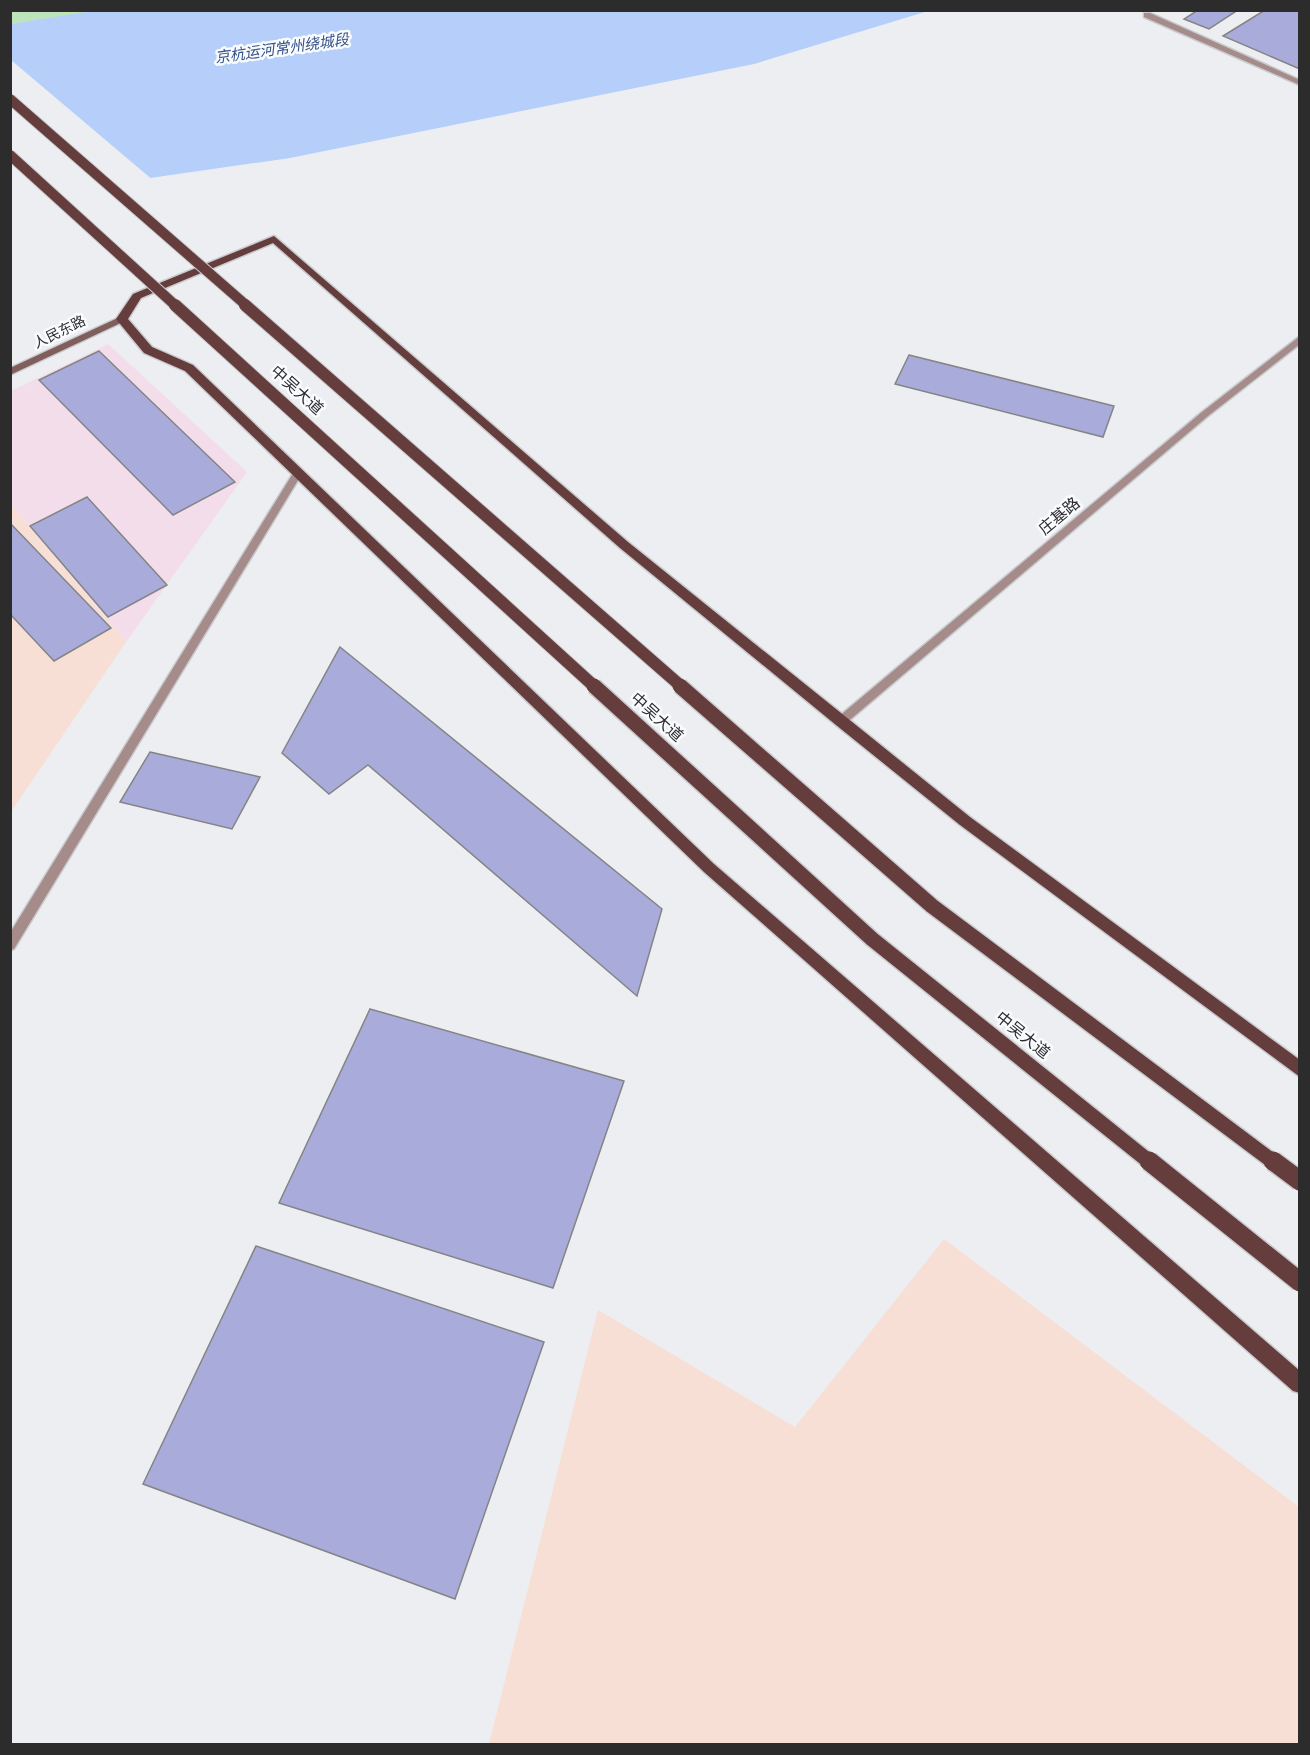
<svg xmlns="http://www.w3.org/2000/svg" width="1310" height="1755" viewBox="0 0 1310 1755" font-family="Overpass,'Noto Sans SC',sans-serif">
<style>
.commercial{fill:#f3ddeb}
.industrial{fill:#f7dfd5}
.green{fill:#bee2b9}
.water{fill:#b5cefa}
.pier{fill:#edeef1}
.building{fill:#a9acdb;stroke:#848486;stroke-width:1.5}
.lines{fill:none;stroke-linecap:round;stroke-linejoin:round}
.service-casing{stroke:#cacbce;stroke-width:3}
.minor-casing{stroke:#cacbce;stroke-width:3}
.tertiary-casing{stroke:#cacbce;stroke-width:3}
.secondary-casing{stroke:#cacbce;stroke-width:3}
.primary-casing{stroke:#cacbce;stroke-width:3}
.service{fill:#a58c8b;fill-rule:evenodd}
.minor{fill:#a58c8b;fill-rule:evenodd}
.tertiary{fill:#a58c8b;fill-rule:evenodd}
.secondary{fill:#805e5c;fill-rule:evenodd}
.primary{fill:#653d3c;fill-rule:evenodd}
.primary-bridge-far3-casing{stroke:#cacbce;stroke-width:12;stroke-linecap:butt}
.primary-bridge-far2-casing{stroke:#cacbce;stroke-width:14;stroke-linecap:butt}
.primary-bridge-far1-casing{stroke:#cacbce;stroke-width:18;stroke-linecap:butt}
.primary-bridge-casing{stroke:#cacbce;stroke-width:22;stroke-linecap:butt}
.primary-bridge-far3{stroke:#653d3c;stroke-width:10}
.primary-bridge-far2{stroke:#653d3c;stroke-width:12}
.primary-bridge-far1{stroke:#653d3c;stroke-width:15}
.primary-bridge{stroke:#653d3c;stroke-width:19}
.labels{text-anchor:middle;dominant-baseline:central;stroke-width:5;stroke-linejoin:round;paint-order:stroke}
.far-street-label{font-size:14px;fill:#2c2c2d;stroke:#fafbfe}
.far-water-label{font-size:15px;font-style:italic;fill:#335288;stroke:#fafbfe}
.street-label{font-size:16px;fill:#2c2c2d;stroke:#fafbfe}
</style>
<rect width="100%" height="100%" fill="#edeef1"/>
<path class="commercial" d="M108 344 247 472 126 642 11 504V391Z"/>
<path class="industrial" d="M11 504 126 642 11 812Z
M944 1239 1299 1507V1744H489L598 1310 795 1427Z"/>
<path class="green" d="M11 11H99L11 24Z"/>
<path class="water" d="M99 10 928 11 754 64 290 158 11 198V24Z"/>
<path class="pier" d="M11 60 154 181 10 201Z"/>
<path class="building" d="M1198 10H1238L1209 29 1184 19Z
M1265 10H1300V69L1223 36Z
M99 351 235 482 173 515 39 380Z
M909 355 1114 406 1103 437 895 384Z
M87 497 167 585 108 617 30 526Z
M10 523 111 628 54 661 10 614Z
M340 647 662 909 637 996 368 765 329 794 282 753Z
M150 752 260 777 232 829 120 802Z
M370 1009 624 1081 553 1288 279 1203Z
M256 1246 544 1342 455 1599 143 1484Z"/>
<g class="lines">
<defs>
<path id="service" d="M1144 13H1150L1300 80V85L1144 17Z"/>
<path id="minor" d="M298 469 303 472 14 949 10 950V933L295 470Z"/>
<path id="tertiary" d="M1300 336V344L1208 416 845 724H837L835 721 837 718 1202 412Z"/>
<path id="secondary" d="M122 316 126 319 125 321 10 375V368Z"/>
<path id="primary" d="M274 236 628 542 846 717 970 817 1300 1060V1077L960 825 836 725 620 548 273 243 141 298 128 319 152 347 193 365 714 864 1300 1371V1393L1293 1391 704 872 185 371 144 353 116 319 133 294Z"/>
</defs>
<use href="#service" class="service-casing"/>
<use href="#minor" class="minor-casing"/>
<use href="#tertiary" class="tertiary-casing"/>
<use href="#secondary" class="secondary-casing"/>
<use href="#primary" class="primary-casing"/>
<use href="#service" class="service"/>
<use href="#minor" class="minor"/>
<use href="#tertiary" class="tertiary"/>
<use href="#secondary" class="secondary"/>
<use href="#primary" class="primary"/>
<defs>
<path id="primary-bridge-far3" d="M10 99 247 306
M10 155 176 306"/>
<path id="primary-bridge-far2" d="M175 305 595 687
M245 305 682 687"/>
<path id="primary-bridge-far1" d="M594 686 872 939 1151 1163
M680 686 932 906 1275 1163"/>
<path id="primary-bridge" d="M1149 1161 1300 1282
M1273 1161 1300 1181"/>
</defs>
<use href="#primary-bridge-far3" class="primary-bridge-far3-casing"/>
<use href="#primary-bridge-far2" class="primary-bridge-far2-casing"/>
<use href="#primary-bridge-far1" class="primary-bridge-far1-casing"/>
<use href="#primary-bridge" class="primary-bridge-casing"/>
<use href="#primary-bridge-far3" class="primary-bridge-far3"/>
<use href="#primary-bridge-far2" class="primary-bridge-far2"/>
<use href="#primary-bridge-far1" class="primary-bridge-far1"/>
<use href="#primary-bridge" class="primary-bridge"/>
</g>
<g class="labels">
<g class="far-street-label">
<text transform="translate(60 333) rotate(-26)">人民东路</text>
</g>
<g class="far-water-label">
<text transform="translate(282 50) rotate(-8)">京杭运河常州绕城段</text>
</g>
<g class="street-label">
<text transform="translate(296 391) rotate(42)">中吴大道</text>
<text transform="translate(1060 517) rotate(-40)">庄基路</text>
<text transform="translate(656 718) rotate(42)">中吴大道</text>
<text transform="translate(1022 1036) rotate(39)">中吴大道</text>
</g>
</g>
<rect width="1310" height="1755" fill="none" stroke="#2c2c2d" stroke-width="24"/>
</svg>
